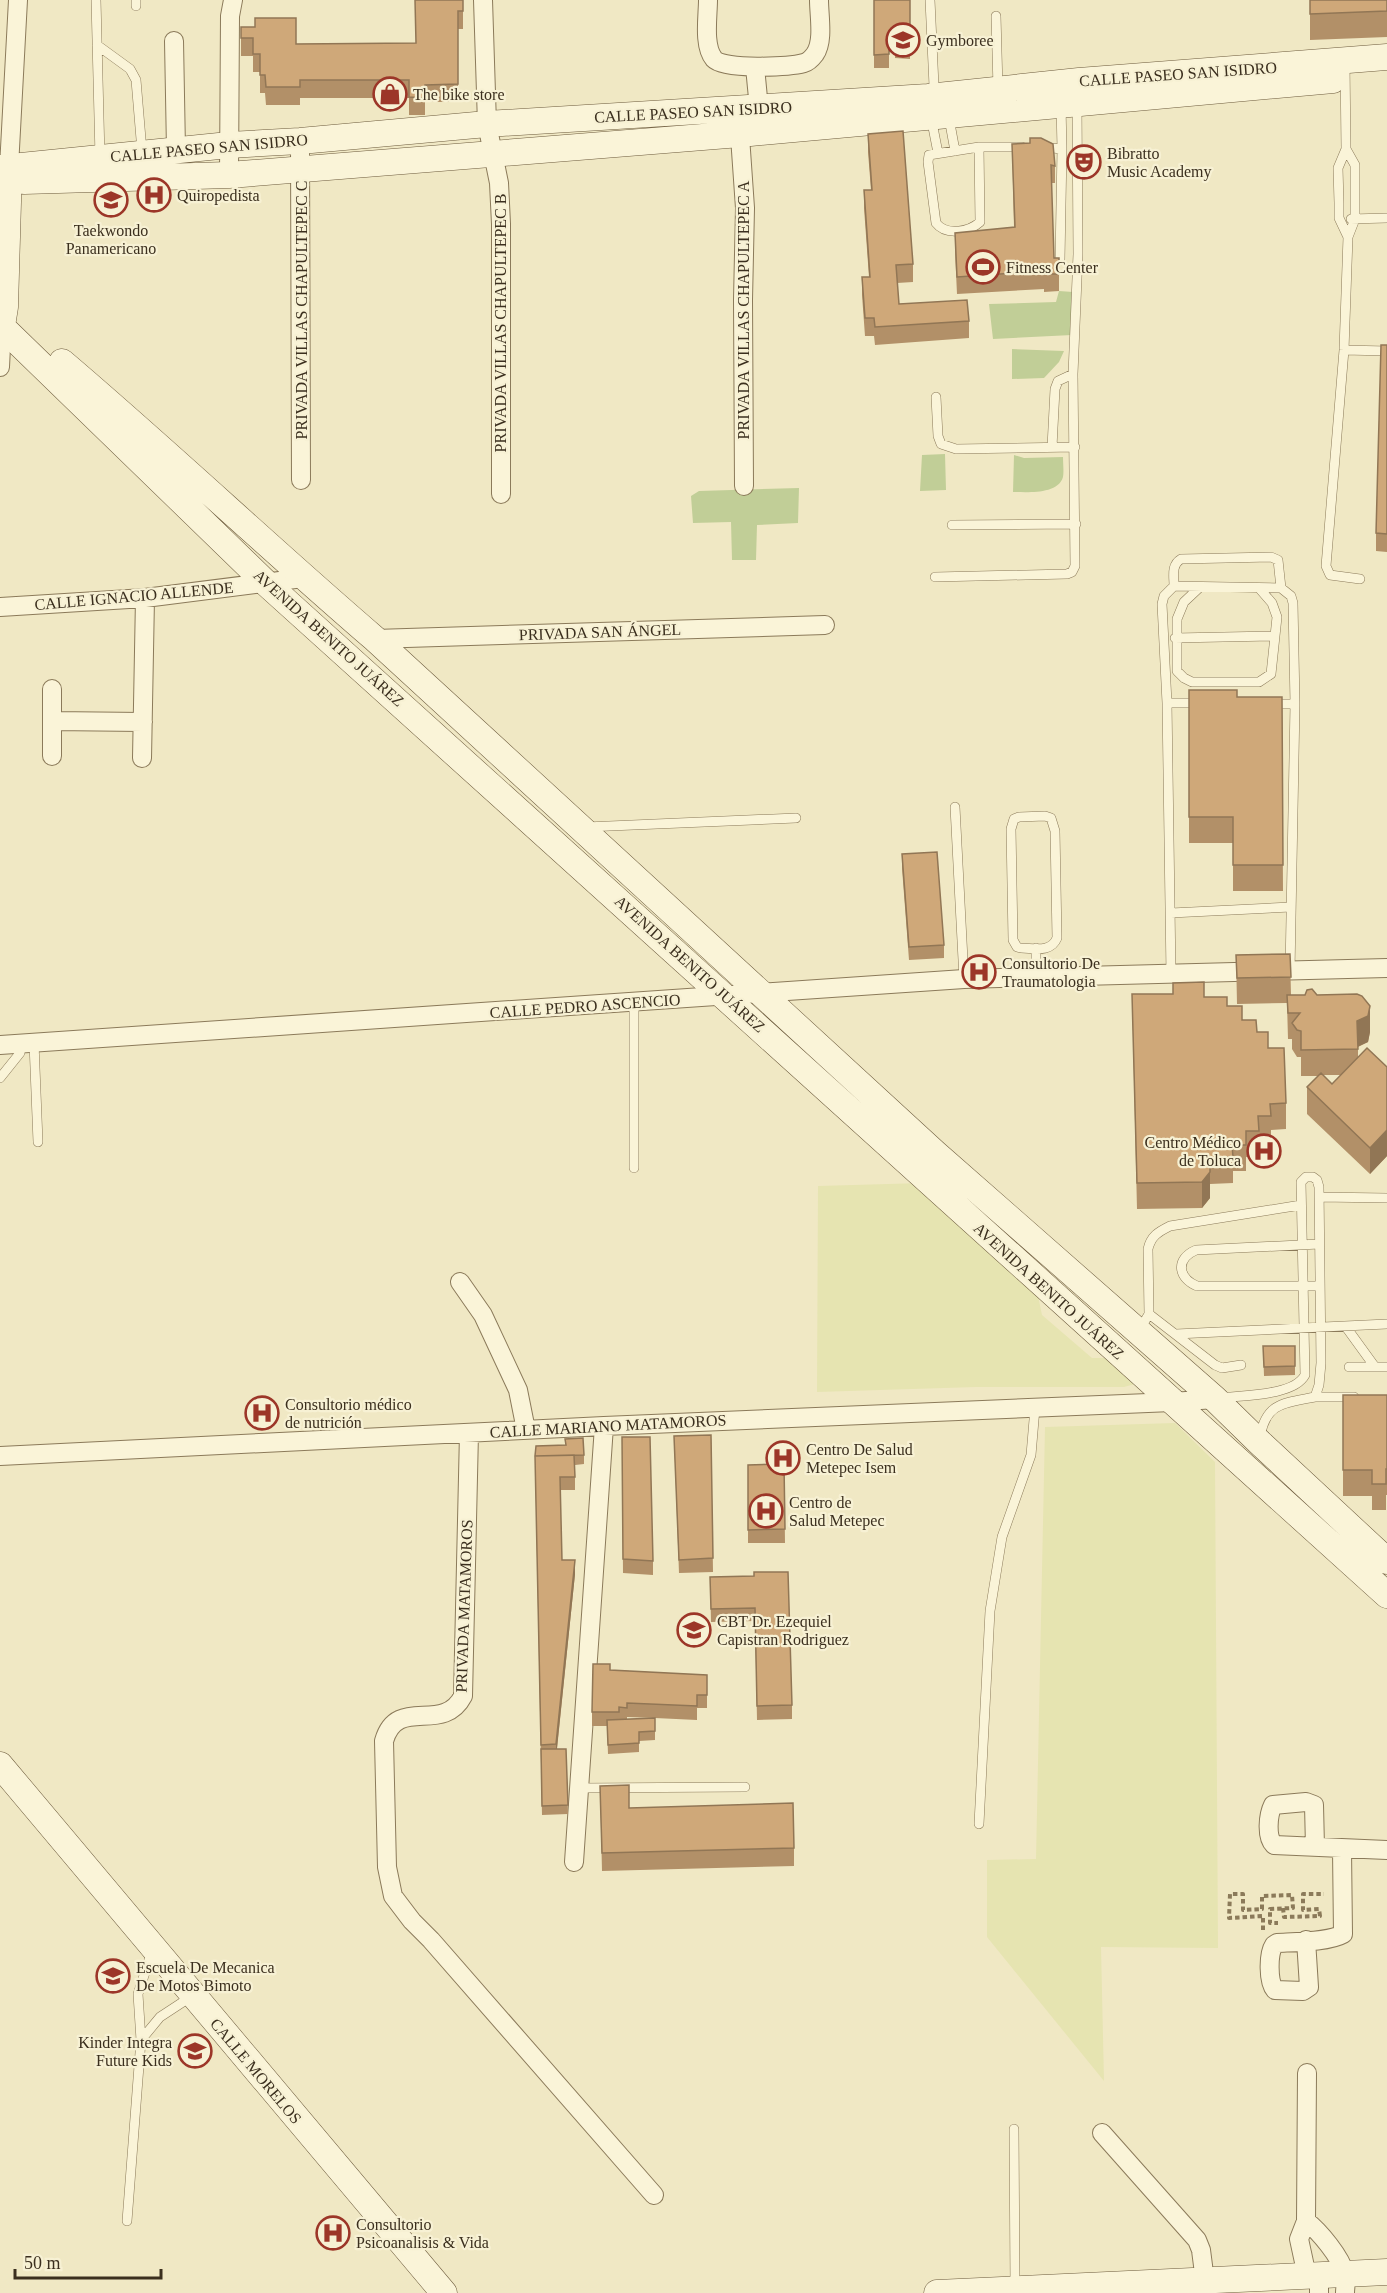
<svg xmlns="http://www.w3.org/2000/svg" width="1387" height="2293" viewBox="0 0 1387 2293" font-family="Georgia,serif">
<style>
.farmland{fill:#e6e4b1}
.green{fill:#c1ce97}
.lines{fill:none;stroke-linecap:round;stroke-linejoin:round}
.lane-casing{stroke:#8b7a5a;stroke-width:10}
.street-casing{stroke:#8b7a5a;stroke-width:20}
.secondary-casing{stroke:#6d5b3d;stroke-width:27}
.path{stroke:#8b7a5a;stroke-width:4;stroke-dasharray:4.5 3;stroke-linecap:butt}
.lane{stroke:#faf4d8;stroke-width:9}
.street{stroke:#faf4d8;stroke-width:18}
.secondary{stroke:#faf4d8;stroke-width:26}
.wall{fill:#b29068;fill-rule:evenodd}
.shaded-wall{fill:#917655}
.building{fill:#cfa879;stroke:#917655;stroke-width:1.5}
.labels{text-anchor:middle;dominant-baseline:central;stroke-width:4.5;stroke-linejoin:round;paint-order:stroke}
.poi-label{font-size:16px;fill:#3b2f1e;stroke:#f7f1d4;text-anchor:start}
.street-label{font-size:16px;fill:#3b2f1e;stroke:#f7f1d4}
</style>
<rect width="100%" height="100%" fill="#f0e8c4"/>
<path class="farmland" d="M923 1183 1037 1291 1042 1315 1092 1358H1112L1135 1384 1124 1387H976L817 1392 818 1186Z
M1175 1423 1215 1462 1218 1948 1101 1947 1104 2081 987 1937V1860L1036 1859 1045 1427Z"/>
<path class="green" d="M1059 291 1073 292 1072 335 993 339 989 304 1056 302Z
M1012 349 1064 351 1059 362 1044 378 1012 379Z
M945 454 946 490 920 491 922 455Z
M1014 455 1024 458 1063 457C1063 463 1064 472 1063 477 1058 495 1026 492 1013 492Z
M799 488 798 523 757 525 756 560H732L731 522 693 523 691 496 699 491Z"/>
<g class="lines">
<defs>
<path id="lane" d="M96 0 100 157
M136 6V0
M996 16 998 88
M97 45 130 69 136 80 142 151
M1345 63 1346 149 1338 168 1339 203V218L1348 237
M929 95 934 86 930 0
M1061 106 1062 149
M931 117 938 153
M949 118 955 151
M979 147 980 222C969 232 946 236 936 223L928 162 929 155Z
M979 147H1022
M1042 147 1062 149 1060 260
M1346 149 1355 165V219L1348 237 1344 350 1326 566 1330 575 1360 579
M1351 219 1387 218
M1344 350 1387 351
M936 397 938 436 941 444 956 449 1075 447
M1052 447 1055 389 1058 381 1073 374
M952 525 1076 524
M935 577 1067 574 1072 572 1075 566 1073 374 1078 254 1077 104
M1174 586C1174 576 1171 565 1181 559L1271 557 1278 560 1281 588
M1200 587 1184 602 1177 619V671L1184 678 1192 682H1259L1271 674 1277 617 1272 603 1259 588
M1175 638 1275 636
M1167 703 1162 604 1164 596 1174 586 1281 588 1291 596 1293 603 1295 704
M1270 704H1295L1290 971
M955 807 964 979
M1045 816 1051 818 1055 831 1057 938C1051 953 1034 948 1021 948L1017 947 1013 940 1011 829 1014 819 1019 817Z
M586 827 796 818
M1171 913 1291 907
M1036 948V978
M1171 974 1167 703H1199
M634 1003V1168
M34 1043 38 1142
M0 1078 20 1053 21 1044
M1319 1197 1387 1198
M1319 1244 1196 1250C1175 1259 1178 1278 1197 1286H1320
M1149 1314 1215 1365 1222 1368 1241 1365
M1346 1327 1375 1367
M1140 1329 1149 1314 1148 1249C1151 1236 1158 1232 1170 1226L1301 1205
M1176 1334 1387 1324
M1349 1367H1387
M1315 1397H1354
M1220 1398C1243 1395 1294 1396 1305 1375L1301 1182 1306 1177H1313L1317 1180 1319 1187 1321 1363 1319 1385 1315 1397C1285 1403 1266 1402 1260 1437
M579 1788 745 1787
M979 1824 990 1611 1002 1537 1031 1455 1035 1408
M141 2040 160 2017 192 1996
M1014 2129 1015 2287
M127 2221 141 2040 138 1994 152 1951"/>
<path id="street" d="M483 0 487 124 499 183 501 224V494
M708 0C708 16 703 46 714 59 724 70 789 67 804 63 808 62 812 58 815 54 824 41 819 16 819 0
M174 41 176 150
M755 67 760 119
M739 122 745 208 743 300 744 486
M300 141 301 480
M9 167 18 0
M229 175 230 16 233 0
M0 367 2 326
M0 607 145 598 303 578
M375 639 825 625
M52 689V756
M52 721 143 722
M142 758 145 598
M0 1045 964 979 1387 968
M460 1282 483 1315 518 1390 526 1430
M469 1433 463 1696C443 1735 397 1695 384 1741L387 1867 393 1896 412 1921 431 1940 654 2195
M0 1456 604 1426 1172 1402 1215 1399
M1315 1847 1314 1805 1306 1802 1273 1805C1268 1815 1266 1837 1274 1845L1387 1850
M574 1862 604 1426
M1306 1940 1309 1987 1303 1991 1275 1990C1268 1982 1268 1954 1274 1945L1277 1943C1294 1942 1329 1942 1343 1934L1342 1850
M1102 2133 1197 2240 1201 2250 1205 2281
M1306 2221C1319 2231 1341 2257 1345 2274 1347 2279 1345 2287 1345 2293
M1319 2275V2293
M1307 2276 1299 2239 1306 2221 1307 2073"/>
<path id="secondary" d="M0 168 229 145 300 141 487 124 928 97 1079 81 1387 57
M24 181 229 175 740 134 1333 80
M0 325 267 584 1387 1595
M2 326 5 307 9 167
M62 362C168 452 269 548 375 639L935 1153 1215 1399 1259 1442 1387 1561
M0 1765 444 2293
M937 2293 1387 2272"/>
</defs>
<use href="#lane" class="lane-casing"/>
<use href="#street" class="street-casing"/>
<use href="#secondary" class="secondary-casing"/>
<path class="path" d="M1283 1908 1284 1917 1320 1916 1319 1909 1303 1910V1894H1324
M1263 1930V1916L1229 1918 1230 1894H1243V1910L1262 1909V1896L1292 1895 1293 1908 1270 1909V1923H1278"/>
<use href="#lane" class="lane"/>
<use href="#street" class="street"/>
<use href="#secondary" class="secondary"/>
</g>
<path class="wall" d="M463 0V29H458V102H425V115H409V98H300V105H266L265 93H260V72H253V56H241V27H255L296 44 416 43Z
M874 0H910V59L895 58V52H889V68H874Z
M1310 0H1387V37L1310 40Z
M868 134 913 264V282L897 283 899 304 969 321V338L875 345 874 336H865L862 295V277H869L864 208V190H871L868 152Z
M1030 143 1055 166V183H1051L1054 258H1059V291L1044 292V289L957 294 955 251V233L1014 227 1012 144Z
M1387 345V552L1376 551V533Z
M1189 690 1237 697H1282L1283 891H1233V843H1189Z
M902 854 944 945V958L909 960 902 868Z
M1290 954 1291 995H1317L1370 1032 1368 1042 1358 1047V1058L1387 1067V1156L1370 1174 1307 1114V1087L1318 1076H1301V1057H1297L1292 1049V1039H1288L1287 1003 1237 1004 1236 955ZM1323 1075H1341L1332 1084Z
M1132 994 1204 997 1227 1006 1257 1032 1268 1048 1286 1103V1129L1271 1130V1142H1259V1157H1246V1171H1233V1183L1210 1184V1198L1202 1208 1137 1209Z
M1263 1346H1295V1375L1264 1376Z
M1343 1395H1387V1495H1386V1510H1372V1496H1343Z
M711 1435 713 1572 679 1573 674 1436Z
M622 1437 653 1561V1575L623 1573Z
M565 1445 584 1455V1464L575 1465V1490H560L562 1560 575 1574 557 1749H566L568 1814 542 1815 535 1456Z
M784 1464 785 1543H748V1465Z
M754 1576 792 1705V1719L757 1720 755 1621 711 1622 710 1577Z
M610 1670 707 1675V1708H697V1720L655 1718V1740L639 1741V1752L608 1754 607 1726H592V1712ZM627 1717 653 1718 627 1719Z
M600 1786 629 1808 794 1848V1866L602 1871Z"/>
<path class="shaded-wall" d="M1370 1006V1032L1368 1042 1357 1047V1021Z
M1387 1130V1156L1370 1174V1148Z
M1210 1172V1198L1202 1208V1182Z
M575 1560V1574L556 1757V1744Z"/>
<path class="building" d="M415 0H463V11H458V84L425 85V98L409 97V80H300V87H266L265 75H260V54H253V38H241V27H255V18H296V44L416 43Z
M874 0H910V45H895V38L889 39V54L874 55Z
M1310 0H1387V11L1310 14Z
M903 131 913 264 896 265 899 304 967 300 969 321 875 327 874 318H865L862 277H870L864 190H872L868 134Z
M1030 138H1041L1053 144 1055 166 1051 165 1054 258H1059V274H1044L1045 271 957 277 955 233 1015 227 1012 144 1030 143Z
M1381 345H1387V534L1376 533Z
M1189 690H1237V697H1282L1283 865H1233V817H1189Z
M937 852 944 945 909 947 902 854Z
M1290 954 1291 977 1237 978 1236 955Z
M1204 982V997H1227V1006H1242V1020H1256L1257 1032H1268V1048H1284L1286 1103 1270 1104 1271 1116H1258L1259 1131H1246V1145H1232L1233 1157 1210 1158V1172L1202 1182 1137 1183 1132 994H1173V983Z
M1312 989 1317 995 1357 994 1362 996 1370 1006 1368 1016 1357 1021 1358 1049 1301 1050V1031L1297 1030 1292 1023 1300 1013H1288L1287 995H1305L1307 990Z
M1367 1048 1387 1067V1130L1370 1148 1307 1087 1321 1073 1332 1084Z
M1263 1346H1295V1366L1264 1367Z
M1343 1395H1387V1469H1386V1484H1372V1470H1343Z
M711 1435 713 1558 679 1560 674 1436Z
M622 1437H650L653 1561 623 1559Z
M583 1438 584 1455 535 1456 536 1446 566 1445 565 1439Z
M574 1455 575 1477H560L562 1560H575L556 1744 541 1745 535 1456Z
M784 1464 785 1529 748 1530V1465Z
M754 1572H788L792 1705 757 1706 755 1608 711 1609 710 1577 754 1576Z
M593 1664H610V1670L707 1675V1695H697V1706L627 1703V1708L619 1707V1712H592Z
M655 1718V1731L639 1732V1743L608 1745 607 1720Z
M541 1749H566L568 1805 542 1806Z
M629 1785V1808L793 1803 794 1848 602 1853 600 1786Z"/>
<defs>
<symbol id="school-ring" viewBox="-11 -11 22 22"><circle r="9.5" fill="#f7f1d4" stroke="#9c3628" stroke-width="1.5"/><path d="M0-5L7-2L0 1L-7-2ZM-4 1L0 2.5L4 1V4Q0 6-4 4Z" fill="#9c3628"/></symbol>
<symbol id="shop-ring" viewBox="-11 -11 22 22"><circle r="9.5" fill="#f7f1d4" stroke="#9c3628" stroke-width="1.5"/><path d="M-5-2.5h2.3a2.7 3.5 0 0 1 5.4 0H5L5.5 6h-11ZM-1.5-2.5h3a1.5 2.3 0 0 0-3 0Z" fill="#9c3628"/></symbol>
<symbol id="theatre-ring" viewBox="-11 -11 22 22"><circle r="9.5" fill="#f7f1d4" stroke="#9c3628" stroke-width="1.5"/><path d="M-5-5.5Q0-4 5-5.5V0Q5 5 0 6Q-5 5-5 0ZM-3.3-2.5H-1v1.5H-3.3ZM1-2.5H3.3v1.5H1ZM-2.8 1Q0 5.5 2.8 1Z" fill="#9c3628"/></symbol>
<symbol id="hospital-ring" viewBox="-11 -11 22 22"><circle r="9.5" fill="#f7f1d4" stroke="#9c3628" stroke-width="1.5"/><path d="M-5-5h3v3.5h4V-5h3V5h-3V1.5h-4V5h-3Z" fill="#9c3628"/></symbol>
<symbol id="stadium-ring" viewBox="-11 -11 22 22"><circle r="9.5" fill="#f7f1d4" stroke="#9c3628" stroke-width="1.5"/><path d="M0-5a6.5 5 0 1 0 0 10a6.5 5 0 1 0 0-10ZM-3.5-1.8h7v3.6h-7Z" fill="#9c3628"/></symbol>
<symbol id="university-ring" viewBox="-11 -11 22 22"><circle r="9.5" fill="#f7f1d4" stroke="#9c3628" stroke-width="1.5"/><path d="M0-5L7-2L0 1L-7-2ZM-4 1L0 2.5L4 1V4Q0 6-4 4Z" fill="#9c3628"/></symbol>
</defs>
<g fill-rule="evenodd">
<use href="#school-ring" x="884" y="21" width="38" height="38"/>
<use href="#shop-ring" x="371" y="75" width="38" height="38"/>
<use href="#theatre-ring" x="1065" y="143" width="38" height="38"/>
<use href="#hospital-ring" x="135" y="176" width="38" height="38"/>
<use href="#school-ring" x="92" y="181" width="38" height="38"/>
<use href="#stadium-ring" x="964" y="248" width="38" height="38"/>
<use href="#hospital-ring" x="960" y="953" width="38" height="38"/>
<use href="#hospital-ring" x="1245" y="1132" width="38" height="38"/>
<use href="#hospital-ring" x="243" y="1394" width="38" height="38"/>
<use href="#hospital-ring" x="764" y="1439" width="38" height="38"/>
<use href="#hospital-ring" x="747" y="1492" width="38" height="38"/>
<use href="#school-ring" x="675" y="1611" width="38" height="38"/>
<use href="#university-ring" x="94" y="1957" width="38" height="38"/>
<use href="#school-ring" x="176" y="2032" width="38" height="38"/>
<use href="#hospital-ring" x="314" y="2214" width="38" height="38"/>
</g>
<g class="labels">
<g class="poi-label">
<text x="926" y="40">Gymboree</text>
<text x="413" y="94">The bike store</text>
<text x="1107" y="153">Bibratto<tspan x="1107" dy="18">Music Academy</tspan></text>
<text x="177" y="195">Quiropedista</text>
<text x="111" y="230" text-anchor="middle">Taekwondo<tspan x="111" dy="18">Panamericano</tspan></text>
<text x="1006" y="267">Fitness Center</text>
<text x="1002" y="963">Consultorio De<tspan x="1002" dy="18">Traumatologia</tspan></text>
<text x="1241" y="1142" text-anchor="end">Centro Médico<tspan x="1241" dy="18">de Toluca</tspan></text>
<text x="285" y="1404">Consultorio médico<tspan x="285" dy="18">de nutrición</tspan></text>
<text x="806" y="1449">Centro De Salud<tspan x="806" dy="18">Metepec Isem</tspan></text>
<text x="789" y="1502">Centro de<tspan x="789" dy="18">Salud Metepec</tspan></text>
<text x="717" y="1621">CBT Dr. Ezequiel<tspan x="717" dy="18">Capistran Rodriguez</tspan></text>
<text x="136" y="1967">Escuela De Mecanica<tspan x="136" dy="18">De Motos Bimoto</tspan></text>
<text x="172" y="2042" text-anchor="end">Kinder Integra<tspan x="172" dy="18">Future Kids</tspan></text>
<text x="356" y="2224">Consultorio<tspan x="356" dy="18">Psicoanalisis &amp; Vida</tspan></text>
</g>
<g class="street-label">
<text transform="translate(1178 74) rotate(-4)">CALLE PASEO SAN ISIDRO</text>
<text transform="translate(693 112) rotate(-3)">CALLE PASEO SAN ISIDRO</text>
<text transform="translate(209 148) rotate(-5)">CALLE PASEO SAN ISIDRO</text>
<text transform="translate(301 310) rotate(-90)">PRIVADA VILLAS CHAPULTEPEC C</text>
<text transform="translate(743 310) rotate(-90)">PRIVADA VILLAS CHAPULTEPEC A</text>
<text transform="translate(500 323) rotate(-90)">PRIVADA VILLAS CHAPULTEPEC B</text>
<text transform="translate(134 596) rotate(-5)">CALLE IGNACIO ALLENDE</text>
<text transform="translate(600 632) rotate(-2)">PRIVADA SAN ÁNGEL</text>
<text transform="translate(329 638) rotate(42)">AVENIDA BENITO JUÁREZ</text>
<text transform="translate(690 964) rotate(42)">AVENIDA BENITO JUÁREZ</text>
<text transform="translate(585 1006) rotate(-4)">CALLE PEDRO ASCENCIO</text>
<text transform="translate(1049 1291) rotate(42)">AVENIDA BENITO JUÁREZ</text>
<text transform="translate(608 1426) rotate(-3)">CALLE MARIANO MATAMOROS</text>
<text transform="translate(464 1606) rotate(-88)">PRIVADA MATAMOROS</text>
<text transform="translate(256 2071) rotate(50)">CALLE MORELOS</text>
</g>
</g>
<path d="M15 2269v9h146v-9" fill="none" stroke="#3b2f1e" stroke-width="3"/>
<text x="24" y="2269" font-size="18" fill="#3b2f1e" stroke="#f7f1d4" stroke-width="4.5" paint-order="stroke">50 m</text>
</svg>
